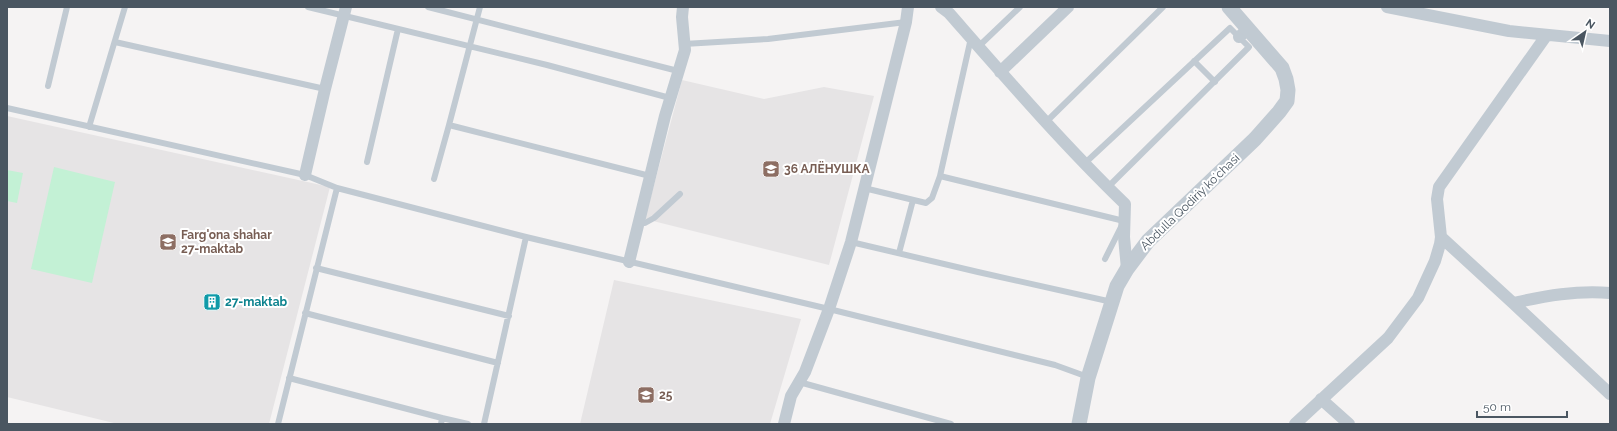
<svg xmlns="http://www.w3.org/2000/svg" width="1617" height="431" viewBox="0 0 1617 431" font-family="Raleway,sans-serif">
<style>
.education{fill:#e6e4e5}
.green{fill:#c3f1d5}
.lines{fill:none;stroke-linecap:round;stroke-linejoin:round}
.service{stroke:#c1cad2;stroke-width:6}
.minor{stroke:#c1cad2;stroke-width:12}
.tertiary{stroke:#c1cad2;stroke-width:15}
.labels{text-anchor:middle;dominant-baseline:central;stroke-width:4;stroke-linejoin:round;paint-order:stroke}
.education-label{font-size:12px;font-weight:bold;fill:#785e54;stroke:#fff;text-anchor:start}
.street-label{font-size:12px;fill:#4a5661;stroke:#fff}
.culture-label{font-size:12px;font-weight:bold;fill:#0d838f;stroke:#fff;text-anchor:start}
</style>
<rect width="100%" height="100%" fill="#f5f3f3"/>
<path class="education" d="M682 80 764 99 824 87 874 96 829 265 645 219Z
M7 116 330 187 269 424H118L7 397Z
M614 280 801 319 770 424H580Z"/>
<path class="green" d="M54 167 115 182 92 283 31 269Z
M7 170 23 173 17 203 7 201Z"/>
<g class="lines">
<path class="service" d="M308 7 547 65 670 98
M428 7 678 71
M480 7 449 125 650 176
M971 38 940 176 1124 221 1105 259
M115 42 325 89
M684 44 768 39 906 22
M978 47 1020 7
M1194 61 1215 82
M48 86 67 7
M7 108 305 175 337 188 526 237 829 309 1055 365 1088 377
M1045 123 1163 7
M89 127 125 7
M367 162 398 29
M1084 164 1230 28 1249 47 1108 187
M434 179 449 125
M864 188 926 203 932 198 940 176
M639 222 645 223 654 218 680 194
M851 242 978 272 1112 302
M899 253 913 200
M316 268 509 316
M305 313 498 363
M289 378 442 418
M799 382 951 424
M278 424 337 188
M441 424 442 418 468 424
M484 424 526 237"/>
<path class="minor" d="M941 7 949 13C1006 78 1063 144 1125 204L1124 237 1127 269
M1387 7 1509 31 1610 41
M1239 37 1248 29
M1000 72 1068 7
M305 175 325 89 346 7
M1441 237 1513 303 1610 394
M629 262 665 116 685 50 682 17 683 7
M1513 303C1545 296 1577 290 1610 293
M1321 399 1349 424
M784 424 791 396 805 372 829 309 851 242 906 22 908 7
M1295 424 1388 338 1418 298 1435 261 1440 244 1441 237 1437 199 1439 187 1546 36"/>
<path class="tertiary" d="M1079 424 1088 378 1112 302 1117 286 1127 269 1148 241 1255 139 1279 112 1287 101 1288 90 1286 79 1282 68 1229 7"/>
</g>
<defs>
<symbol id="school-square" viewBox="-11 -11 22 22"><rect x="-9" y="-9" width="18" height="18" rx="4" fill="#8d6e63" stroke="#fff"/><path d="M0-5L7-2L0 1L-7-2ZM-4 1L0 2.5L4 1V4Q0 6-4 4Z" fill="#fff"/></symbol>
<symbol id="building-square" viewBox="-11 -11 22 22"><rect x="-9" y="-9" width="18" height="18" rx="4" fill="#0f9aa8" stroke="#fff"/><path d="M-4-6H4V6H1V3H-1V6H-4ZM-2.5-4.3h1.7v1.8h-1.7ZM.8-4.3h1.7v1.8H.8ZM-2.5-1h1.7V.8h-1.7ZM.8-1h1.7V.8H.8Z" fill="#fff"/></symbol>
</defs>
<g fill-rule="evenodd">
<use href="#school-square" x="761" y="159" width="20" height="20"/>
<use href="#school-square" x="158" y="232" width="20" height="20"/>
<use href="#building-square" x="202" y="292" width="20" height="20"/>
<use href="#school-square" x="636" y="385" width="20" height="20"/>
</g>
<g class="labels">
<g class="education-label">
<text x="784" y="169">36 АЛЁНУШКА</text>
<text x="181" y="235">Farg'ona shahar<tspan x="181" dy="14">27-maktab</tspan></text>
<text x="659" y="395">25</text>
</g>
<g class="street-label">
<text transform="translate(1190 202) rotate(-44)">Abdulla Qodiriy koʻchasi</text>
</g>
<g class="culture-label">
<text x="225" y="302">27-maktab</text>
</g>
</g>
<rect width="1617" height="431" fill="none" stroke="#4a5661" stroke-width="16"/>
<g transform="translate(1585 32) rotate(34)" stroke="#ffffff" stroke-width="3" paint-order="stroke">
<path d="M0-3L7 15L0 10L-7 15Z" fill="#4a5661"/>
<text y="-6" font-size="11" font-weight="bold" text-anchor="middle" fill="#4a5661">N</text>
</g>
<path d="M1477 411v6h90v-6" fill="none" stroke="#4a5661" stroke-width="2"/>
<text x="1483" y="411" font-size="12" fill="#4a5661" stroke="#ffffff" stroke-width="3" paint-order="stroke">50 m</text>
</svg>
